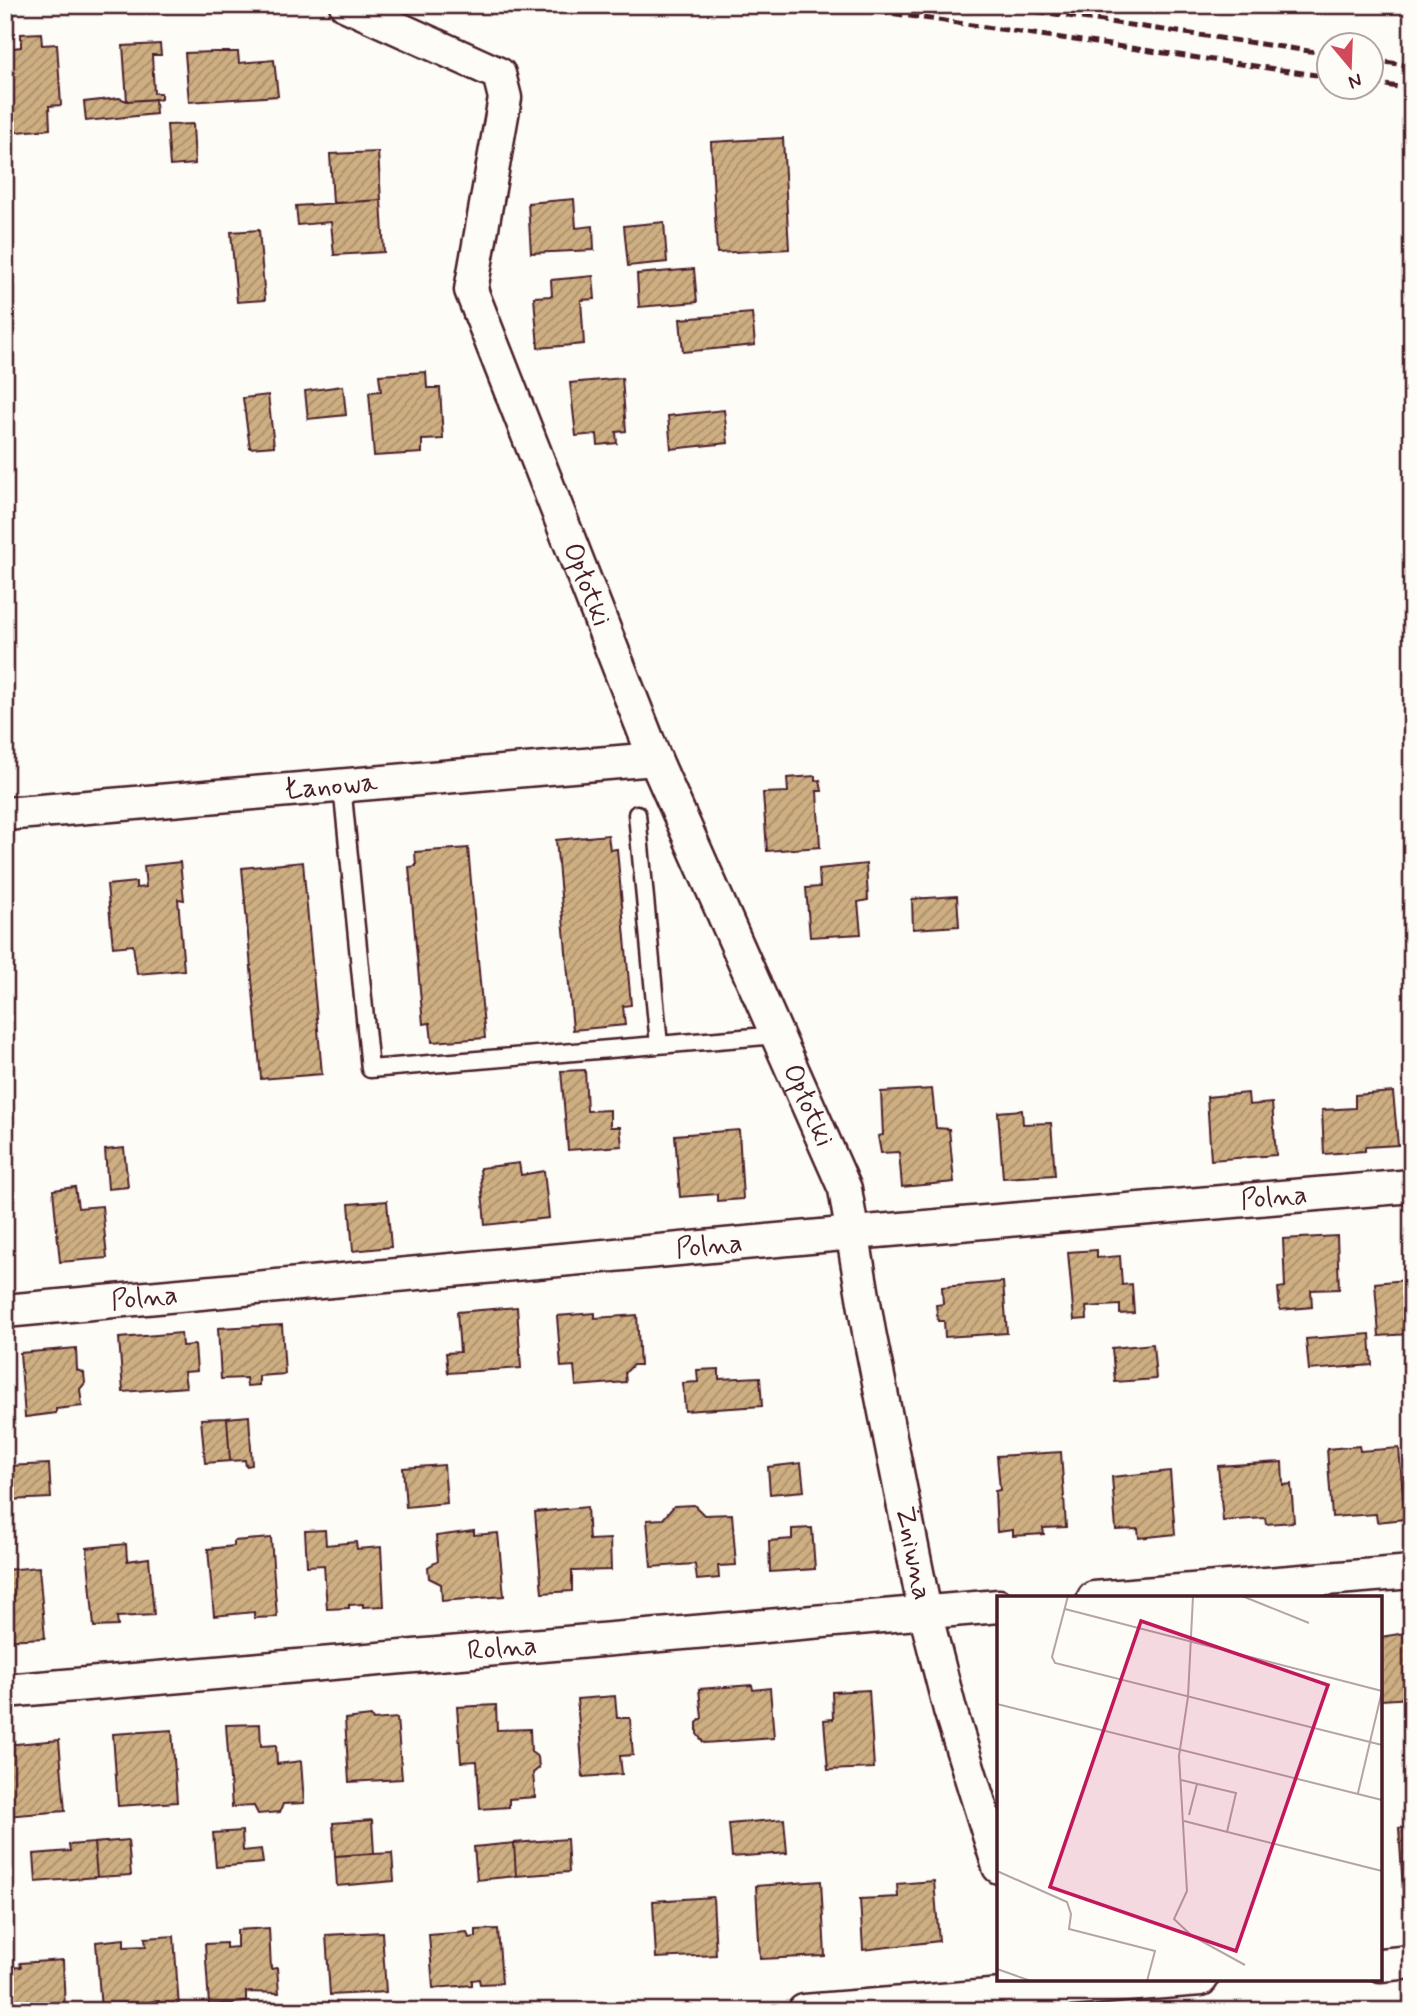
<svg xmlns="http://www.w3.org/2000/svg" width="1417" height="2016" viewBox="0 0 1417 2016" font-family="Mynerve,sans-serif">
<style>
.building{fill:url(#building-hatch);stroke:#4a1f2b;stroke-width:2}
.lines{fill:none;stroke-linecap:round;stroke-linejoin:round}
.service-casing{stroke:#4a1f2b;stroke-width:21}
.minor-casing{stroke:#4a1f2b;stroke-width:37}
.service{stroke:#fdfcf7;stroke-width:16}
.minor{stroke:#fdfcf7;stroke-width:32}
.rail{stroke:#4a1f2b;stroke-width:5;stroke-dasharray:10 5;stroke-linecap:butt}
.labels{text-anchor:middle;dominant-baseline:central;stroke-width:6;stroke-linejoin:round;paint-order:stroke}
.street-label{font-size:28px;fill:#4a1f2b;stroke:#fdfcf7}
.inset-road{fill:none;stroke:#b5a4a5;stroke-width:2}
.view{fill:#c2185b;fill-opacity:0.15;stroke:#c2185b;stroke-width:3.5}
.inset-edge{fill:none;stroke:#4a1f2b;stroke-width:3.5}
</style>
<defs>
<pattern id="building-hatch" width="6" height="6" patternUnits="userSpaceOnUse" patternTransform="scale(1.75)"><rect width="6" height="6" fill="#ceaf82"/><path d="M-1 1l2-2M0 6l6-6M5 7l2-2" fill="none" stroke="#a98e6b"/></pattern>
</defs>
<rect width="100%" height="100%" fill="#fdfcf7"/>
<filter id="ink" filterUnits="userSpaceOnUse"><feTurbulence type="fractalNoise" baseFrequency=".0143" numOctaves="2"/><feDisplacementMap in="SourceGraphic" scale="14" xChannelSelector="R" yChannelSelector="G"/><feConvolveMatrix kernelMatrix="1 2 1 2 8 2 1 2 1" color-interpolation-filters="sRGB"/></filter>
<g filter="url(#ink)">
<path class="building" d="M41 33 42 45 57 44 61 105 49 106 50 129 7 133 5 49 21 47V34Z
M160 44 161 55H152L154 93H161V99L127 101 123 46Z
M215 52H238L239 63 274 60 278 96 189 102 185 53Z
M119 98 127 101 155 99 156 114 86 121 84 102Z
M193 124 195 164 170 166 167 125Z
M783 138 789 249 717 253 711 142Z
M378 152 381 200 333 203 330 154Z
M574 199 576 228 593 226 594 250 531 253 528 203Z
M381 200 384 252 334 255 331 222 298 225 296 206Z
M664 222 667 262 628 266 624 226Z
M259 230 265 300 237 302 231 232Z
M694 269 697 302 639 307 637 274Z
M593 276 595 299 581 300 584 344 538 348 534 297 552 296 551 280Z
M752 313 755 345 683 352 680 319Z
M426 372 427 388H440L443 439 422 440V453L374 456 369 392 381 391 379 375Z
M622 378 626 431 616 432 617 443 598 445 597 434 576 436 570 383Z
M343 386 346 415 308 419 305 391Z
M268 395 274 446 250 448 243 398Z
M724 410 728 443 671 449 668 416Z
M815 776V781L820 780 822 791H817L820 847 767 851 763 793 788 792 787 778Z
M608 835 610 850 617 849 631 1005 623 1006 625 1025 573 1030 556 840Z
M468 848 485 1038 432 1042 430 1023 423 1024 409 867 416 866 415 852Z
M180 862 184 900 178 899 184 970 137 974 133 945 113 947 107 885 136 882V888L146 887 144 866Z
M303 862 322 1074 261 1079 242 868Z
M866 864 868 900 858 902 861 934 810 937 806 888 820 887 819 869Z
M957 896 959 926 913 929 912 899Z
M585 1070 587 1111 610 1110V1127H620L622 1146 568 1150 561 1071Z
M932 1089 936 1128 949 1129 954 1182 902 1187 899 1152 881 1153 878 1136 883 1135 881 1092Z
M1393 1092 1398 1145 1365 1147V1151L1324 1154 1322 1110 1355 1108V1095Z
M1248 1093 1249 1105 1272 1103 1276 1155 1211 1160 1207 1097Z
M1022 1110 1023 1124 1051 1123 1055 1175 1003 1178 998 1112Z
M739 1130 743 1199 717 1201V1194L680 1197 675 1135Z
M124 1148 128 1187 108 1189 105 1150Z
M519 1163 521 1175 544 1171 549 1218 485 1225 480 1168Z
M75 1187 78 1208 102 1206 107 1258 60 1262 53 1190Z
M387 1201 391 1247 353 1251 349 1204Z
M1337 1236 1339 1289 1311 1290 1312 1307 1280 1310 1278 1288 1285 1287 1283 1239Z
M1097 1250V1258L1120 1256 1122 1285 1132 1284 1134 1313 1120 1314V1305L1086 1307 1087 1319 1074 1320 1068 1252Z
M1405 1280 1409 1334 1379 1336 1375 1283Z
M1003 1282 1007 1333 945 1337 944 1321H938L936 1305 943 1304 942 1287Z
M517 1307 521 1368 448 1373 446 1353 460 1352 457 1312Z
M595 1313V1318L637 1315 640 1365H633L625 1373 626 1382 576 1386 574 1366 561 1367 557 1316Z
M282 1325 285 1374 259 1376V1385L247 1386 246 1378 221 1379 218 1328Z
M181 1333 182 1346 195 1345 197 1371 184 1372 186 1387 123 1392 119 1338Z
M1370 1334 1372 1365 1309 1370 1306 1339Z
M1153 1344 1156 1379 1115 1382 1112 1348Z
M76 1348 77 1370 84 1373 85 1383 80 1389 82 1406 56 1409V1413L25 1417 20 1353Z
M719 1369V1379L760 1377 762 1406 685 1411 683 1383 698 1382 697 1370Z
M249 1416 252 1465 246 1466 245 1460 230 1461 227 1418Z
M227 1418 230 1461 205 1463 201 1419Z
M1359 1446 1360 1451 1399 1448 1405 1519 1377 1522 1376 1514 1332 1517 1327 1449Z
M1061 1452 1066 1527 1043 1528 1044 1534 1013 1536V1530L997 1532 995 1491 1000 1490 997 1456Z
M1282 1462 1283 1485 1291 1484 1294 1522 1266 1524 1265 1518 1223 1521 1218 1466Z
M801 1463 804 1491 770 1494 768 1467Z
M49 1464 51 1498 8 1500 6 1466Z
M444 1465 447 1503 406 1507 403 1468Z
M1170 1471 1175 1534 1139 1538 1138 1529 1116 1530 1112 1477Z
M694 1505 704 1515 732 1514 736 1565 718 1566 719 1578 697 1580 695 1564 651 1567 647 1520 663 1519 674 1506Z
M587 1507 589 1540 610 1539 611 1570 572 1571V1591L542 1593 535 1512Z
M812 1528 815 1569 770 1572 769 1541 792 1539V1529Z
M325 1530 326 1545 356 1542 357 1549 381 1547 384 1606 363 1607V1604L349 1605V1608L327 1609 324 1565 307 1566 305 1531Z
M474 1531V1535L498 1533 504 1596 442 1601 441 1584 429 1578 428 1567 438 1561 436 1536Z
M271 1538 277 1617 254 1618V1612L214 1616 208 1549 234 1546V1541Z
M126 1544 127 1561 149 1558 154 1615 117 1617 118 1626 94 1627 87 1548Z
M39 1567 45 1638 5 1640V1570Z
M1412 1632V1698L1381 1700 1380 1637Z
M752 1685 753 1690 770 1688 774 1738 704 1743 697 1734V1723L702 1718 699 1689Z
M869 1690 874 1768 828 1770 824 1720 833 1719 832 1692Z
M615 1696 617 1718H630L633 1755 620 1756 622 1774 583 1777 577 1699Z
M496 1705 497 1730 530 1729 531 1752 538 1757 539 1768 533 1773 535 1797 509 1799V1807L480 1809 477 1761 461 1762 457 1707Z
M371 1716 373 1720 397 1718 402 1779 349 1782 345 1719Z
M260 1724 261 1746 276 1745 277 1764 301 1761 304 1803 283 1804 280 1812 258 1814 254 1806 232 1807 226 1725Z
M172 1730 177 1802 118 1806 113 1734Z
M59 1740 65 1811 6 1816 5 1745Z
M784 1819 787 1853 732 1857 729 1824Z
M372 1820 374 1853 335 1856 333 1823Z
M1412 1827V1905L1404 1906 1399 1828Z
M242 1831 243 1851 261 1849 263 1863 216 1867 213 1833Z
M567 1839 569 1872 516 1876 514 1843Z
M128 1840 131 1875 97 1877 94 1843Z
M94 1843 97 1877 36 1882 34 1854 70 1851 69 1845Z
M514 1843 516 1876 477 1880 474 1847Z
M392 1853 394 1881 337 1886 335 1856Z
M821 1881 825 1956 760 1959 756 1886Z
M934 1881 939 1941 863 1950 860 1899 898 1897 897 1884Z
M713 1897 716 1955 656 1958 653 1901Z
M269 1928 271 1969 277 1968 279 1993 246 1992V2002L209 2005 205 1944 226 1943V1948L237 1947V1930Z
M498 1929 502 1983 480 1984 479 1979 472 1980V1985L433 1988 429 1935 467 1932 469 1938 476 1937V1930Z
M382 1932 386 1992 330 1995 326 1935Z
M174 1936 179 2008 159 2009V2001L120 2004V2011H101L96 1942 124 1939V1947L146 1946 145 1938Z
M63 1960 65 2011H5V1968L21 1967 20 1963Z"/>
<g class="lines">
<defs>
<path id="service" d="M342 785 370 1069 777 1035
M637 814 659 1045"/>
<g id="minor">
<path id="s1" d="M346 5 499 74 505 98 471 290 655 759 845 1189 869 1332 925 1612 950 1710 999 1867"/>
<path id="s2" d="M5 814 655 759"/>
<path id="s3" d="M5 1311 854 1233 1412 1186"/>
<path d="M1094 1598 1412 1572"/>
<path id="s4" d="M5 1691 999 1606"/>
<path d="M1380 1965 1412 1962"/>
<path d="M804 2011 1201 1979"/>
</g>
</defs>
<use href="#service" class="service-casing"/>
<use href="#minor" class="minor-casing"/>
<use href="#service" class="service"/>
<use href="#minor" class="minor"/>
<path class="rail" d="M834 5 1330 77
M992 5 1330 54
M1372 60 1412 66
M1372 83 1412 89"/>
</g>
</g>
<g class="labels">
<g class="street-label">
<text stroke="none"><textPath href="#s1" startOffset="704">Opłotki</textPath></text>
<text stroke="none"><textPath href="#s2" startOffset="327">Łanowa</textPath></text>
<text stroke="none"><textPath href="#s1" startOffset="1270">Opłotki</textPath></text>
<text stroke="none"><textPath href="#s3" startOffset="1274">Polna</textPath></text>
<text stroke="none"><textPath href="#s3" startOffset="707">Polna</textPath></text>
<text stroke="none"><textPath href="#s3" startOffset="140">Polna</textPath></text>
<text stroke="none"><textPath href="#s1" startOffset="1732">Żniwna</textPath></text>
<text stroke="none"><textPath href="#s4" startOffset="499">Rolna</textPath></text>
</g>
</g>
<g transform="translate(997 1596)">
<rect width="385" height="385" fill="#fdfcf7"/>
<path class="inset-road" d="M71 0 55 61 58 67 385 149M196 0 191 101 182 160 190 295 177 323 195 340 248 369M245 0 312 27M68 13 385 95M0 108 385 204M184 184 239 197 230 236M361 197 385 95M192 219 200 188M187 225 385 275M0 275 70 306 74 318 72 333 158 355 150 385M0 373 34 385"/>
<path class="view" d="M144 25 331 89 239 355 53 291Z"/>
<rect width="385" height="385" class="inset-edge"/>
</g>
<rect width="1417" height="2016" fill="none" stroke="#fdfcf7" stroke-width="28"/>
<rect x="14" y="14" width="1389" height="1988" fill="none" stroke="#4a1f2b" stroke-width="2.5" filter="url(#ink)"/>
<g transform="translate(1350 66) rotate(161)"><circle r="33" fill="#fdfcf7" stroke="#b5a4a5" stroke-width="2"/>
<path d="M0-5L12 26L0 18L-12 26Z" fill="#d1495b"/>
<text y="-10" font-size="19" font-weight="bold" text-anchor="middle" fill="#4a1f2b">N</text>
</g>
</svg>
